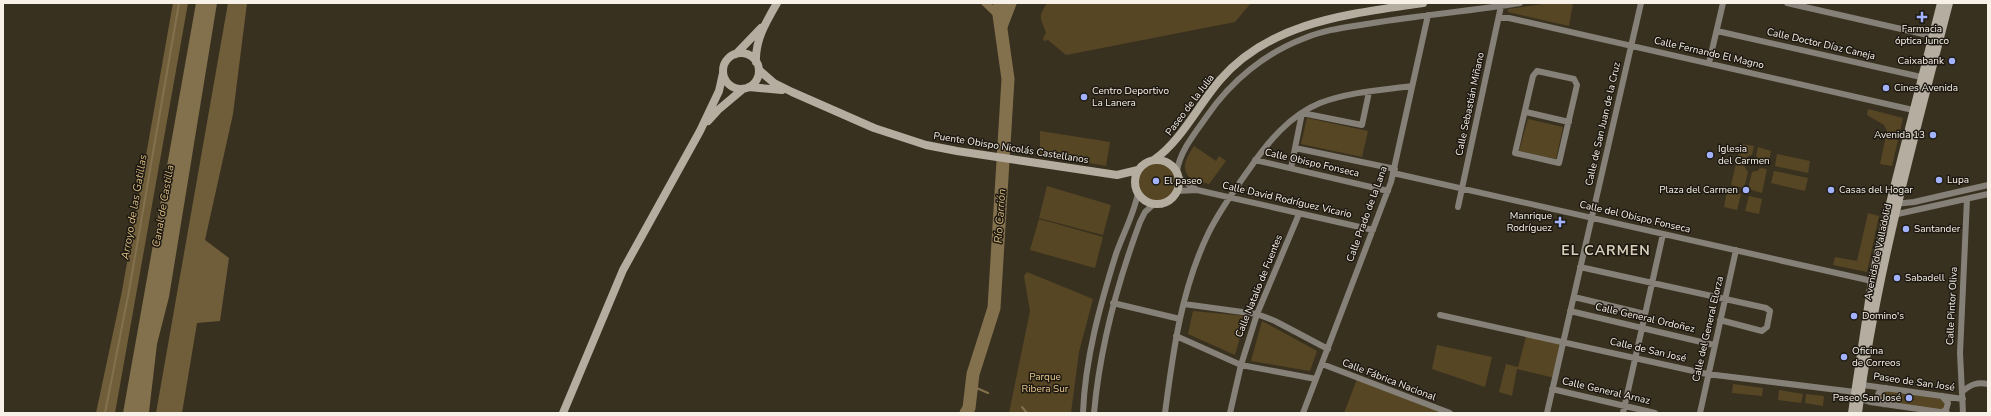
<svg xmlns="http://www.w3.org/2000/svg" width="1991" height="416" viewBox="0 0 1991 416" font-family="'Nunito Sans',sans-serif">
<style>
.green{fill:#574624}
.forest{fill:#705e3b}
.water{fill:#83704d}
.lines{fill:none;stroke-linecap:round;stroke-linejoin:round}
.stream{stroke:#83704d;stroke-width:2}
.river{stroke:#83704d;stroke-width:13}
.street{stroke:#858178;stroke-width:6}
.secondary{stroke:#b4ada0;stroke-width:8}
.poi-dot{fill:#a2b2fd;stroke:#1d1912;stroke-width:1.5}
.labels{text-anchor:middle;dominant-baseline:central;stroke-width:3;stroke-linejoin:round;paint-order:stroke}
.poi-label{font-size:10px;fill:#f7f1e7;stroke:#1d1912;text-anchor:start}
.street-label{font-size:10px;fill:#f7f1e7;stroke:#1d1912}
.park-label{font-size:10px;fill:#eaca8d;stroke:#1d1912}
.water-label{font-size:11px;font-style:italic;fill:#dcbd81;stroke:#1d1912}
.district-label{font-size:14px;font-weight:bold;letter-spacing:1px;fill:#d8ceb9;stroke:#1d1912}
</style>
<rect width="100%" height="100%" fill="#393120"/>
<path class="green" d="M1047 3H1251L1235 22 1066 55 1048 40 1044 41 1043 38 1046 33C1041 17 1037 19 1047 3Z
M1550 3H1573L1569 26 1508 12V9Z
M1868 109 1903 118 1892 166 1880 164 1887 131 1884 125 1867 115Z
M1307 118 1368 131 1362 157 1301 144Z
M1528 119 1563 127 1556 159 1519 151Z
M1040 131 1110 142 1106 166 1040 154Z
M1741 144 1754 146 1752 155 1748 156 1744 160 1738 157Z
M1194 146 1216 161 1219 156 1226 161 1209 184 1191 179C1179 168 1187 157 1194 146Z
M1758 147 1771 151 1768 165 1761 164 1760 160 1756 156Z
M1777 154 1810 161 1808 173 1775 166Z
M1135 182a22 22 0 1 1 44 0a22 22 0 1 1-44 0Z
M1740 163 1743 164 1748 172 1744 188 1731 185 1736 164 1739 165Z
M1760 168 1767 169 1762 193 1748 189 1752 172 1757 171Z
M1774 171 1808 178 1805 191 1771 183Z
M1047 186 1111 205 1103 235 1039 218Z
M1727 191 1741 194 1737 210 1724 207Z
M1749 196 1762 199 1759 214 1745 211Z
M1868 213 1879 216 1867 272 1833 265 1835 257 1857 261Z
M1039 219 1103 237 1095 268 1030 250Z
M1027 272 1093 299 1079 352 1071 413H1009L1030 311 1024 276Z
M1193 311 1246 316 1235 355 1188 334Z
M1262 321 1317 351 1310 371 1251 361Z
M1527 333 1563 341 1555 378 1517 369 1512 396 1499 392 1506 364 1518 367Z
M1437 345 1492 357 1485 387 1432 369Z
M1357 379 1450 413H1344Z
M1733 384 1763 388 1762 396 1732 393Z
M1779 390 1803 394 1801 403 1778 400Z
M1882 390 1946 400V410L1883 404 1879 392Z
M1806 394 1824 396 1823 406 1805 403Z"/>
<path class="forest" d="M173 3H188L115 413H96L122 291Z
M228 3H247L233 114 205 240 229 258 220 321 197 323 182 413H156Z"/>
<path class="water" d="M196 3H217L169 297 157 344 149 412 123 413Z
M980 3H991L993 5 994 3H1017L1007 29Z"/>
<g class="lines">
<path class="stream" d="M972 386 988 393
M1022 407 1027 413
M105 413 129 291 179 3"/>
<path class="river" d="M966 413 969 408 973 374 994 308 1008 79 999 15 1006 3"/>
<path class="street" d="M1787 3 1932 36
M1499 18H1509L1913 110
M1717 31 1921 77
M1709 63 1723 3
M1537 71 1574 79 1577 85 1559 163 1515 153 1533 76Z
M1526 112 1569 122
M1295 148 1395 169
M1255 160 1388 191
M1291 168 1302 113 1362 125 1369 92
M1177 171C1180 151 1195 133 1207 116 1231 81 1265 53 1305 38 1326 29 1350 27 1373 23 1422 15 1471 11 1520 3
M1393 173 1872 281
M1179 178 1197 190
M1177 191 1197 190 1373 230
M1894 204 1914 202 1988 185
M1458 207 1501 6
M1893 215 1988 194
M1580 267 1766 308 1770 311 1767 327 1762 331 1720 320
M1574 297 1645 314
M1113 303 1180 319
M1184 304 1257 314 1275 321 1328 349
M1570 311 1714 345
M1440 315 1707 374 1855 392
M1176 336 1241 365 1316 379
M1322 364 1450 413
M1860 387 1863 385 1963 399
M1552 389 1655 413
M1962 392C1971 384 1977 382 1988 384
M1942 396 1948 403 1946 410 1942 412
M1858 397 1860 399 1870 402 1947 413
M1883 404 1877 397 1879 392 1886 388
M1083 413C1085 359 1100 305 1116 254 1123 234 1134 214 1138 193
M1094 413C1100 346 1117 284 1140 222L1145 212 1154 204
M1165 413C1173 352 1181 290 1208 234 1219 211 1235 189 1250 168 1268 142 1290 115 1320 103 1349 92 1382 90 1412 86
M1230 413 1241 365 1257 314 1299 214
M1303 413 1391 182 1428 15
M1547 413 1641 3
M1623 413 1663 234
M1700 413 1736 250
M1963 413 1960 353 1967 199"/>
<path class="secondary" d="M723 71a18 18 0 1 1 36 0a18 18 0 1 1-36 0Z
M736 54 761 28
M756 62C755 40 766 22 777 3
M759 70 774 83 792 92 874 128 926 145 957 151 1117 175 1138 170
M749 87 782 90
M708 121 718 110 743 89
M1155 159C1181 141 1199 104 1220 80 1271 21 1350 14 1423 3
M1135 182a22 22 0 1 1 44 0a22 22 0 1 1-44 0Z
M563 413 623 270 700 131 719 91 723 73
M1852 413 1872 281 1883 231 1941 3
M1858 413C1876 274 1914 139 1949 3"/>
</g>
<g class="poi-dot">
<path d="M1920 11h4v4h4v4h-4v4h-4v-4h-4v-4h4z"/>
<circle cx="1952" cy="61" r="4"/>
<circle cx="1886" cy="88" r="4"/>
<circle cx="1084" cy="97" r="4"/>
<circle cx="1933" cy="135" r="4"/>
<circle cx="1710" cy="155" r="4"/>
<circle cx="1939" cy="180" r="4"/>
<circle cx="1156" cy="181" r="4"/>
<circle cx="1746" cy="190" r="4"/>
<circle cx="1831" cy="190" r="4"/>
<path d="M1558 216h4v4h4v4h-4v4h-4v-4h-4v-4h4z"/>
<circle cx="1906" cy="229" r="4"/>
<circle cx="1897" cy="278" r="4"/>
<circle cx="1854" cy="316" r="4"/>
<circle cx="1844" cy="357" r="4"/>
<circle cx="1909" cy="398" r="4"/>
</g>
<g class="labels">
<g class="poi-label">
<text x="1922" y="29" text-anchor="middle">Farmacia<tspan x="1922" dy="12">óptica Junco</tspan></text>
<text x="1944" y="61" text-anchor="end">Caixabank</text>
<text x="1894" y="88">Cines Avenida</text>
<text x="1092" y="91">Centro Deportivo<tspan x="1092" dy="12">La Lanera</tspan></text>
<text x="1925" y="135" text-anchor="end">Avenida 13</text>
<text x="1718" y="149">Iglesia<tspan x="1718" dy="12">del Carmen</tspan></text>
<text x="1947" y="180">Lupa</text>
<text x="1164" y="181">El paseo</text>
<text x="1738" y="190" text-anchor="end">Plaza del Carmen</text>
<text x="1839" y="190">Casas del Hogar</text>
<text x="1552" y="216" text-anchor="end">Manrique<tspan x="1552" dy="12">Rodríguez</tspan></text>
<text x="1914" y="229">Santander</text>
<text x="1905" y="278">Sabadell</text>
<text x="1862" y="316">Domino's</text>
<text x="1852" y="351">Oficina<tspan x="1852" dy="12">de Correos</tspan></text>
<text x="1901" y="398" text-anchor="end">Paseo San José</text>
</g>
<g class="street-label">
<text transform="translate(1821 44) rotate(13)">Calle Doctor Díaz Caneja</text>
<text transform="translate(1709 53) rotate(13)">Calle Fernando El Magno</text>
<text transform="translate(1470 104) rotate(-78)">Calle Sebastián Miñano</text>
<text transform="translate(1190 105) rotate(-53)">Paseo de la Julia</text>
<text transform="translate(1603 124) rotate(-77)">Calle de San Juan de la Cruz</text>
<text transform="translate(1011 148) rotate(9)">Puente Obispo Nicolás Castellanos</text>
<text transform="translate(1312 163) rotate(13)">Calle Obispo Fonseca</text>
<text transform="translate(1287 200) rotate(13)">Calle David Rodríguez Vicario</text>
<text transform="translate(1367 214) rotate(-70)">Calle Prado de la Lana</text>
<text transform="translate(1635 217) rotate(13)">Calle del Obispo Fonseca</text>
<text transform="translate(1878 252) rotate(-78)">Avenida de Valladolid</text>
<text transform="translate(1259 286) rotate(-68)">Calle Natalio de Fuentes</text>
<text transform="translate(1952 306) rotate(-87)">Calle Pintor Oliva</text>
<text transform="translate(1645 318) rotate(13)">Calle General Ordoñez</text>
<text transform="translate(1708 329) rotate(-77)">Calle del General Elorza</text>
<text transform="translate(1648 350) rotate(13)">Calle de San José</text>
<text transform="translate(1389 380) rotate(21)">Calle Fábrica Nacional</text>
<text transform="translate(1914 382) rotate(8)">Paseo de San José</text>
<text transform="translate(1606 391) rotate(13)">Calle General Arnaz</text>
</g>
<g class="park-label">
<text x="1045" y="377">Parque<tspan x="1045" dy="12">Ribera Sur</tspan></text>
</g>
<g class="water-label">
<text transform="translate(163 206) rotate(-80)">Canal de Castilla</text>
<text transform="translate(134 207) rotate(-80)">Arroyo de las Gatillas</text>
<text transform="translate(1000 216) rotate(-86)">Río Carrión</text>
</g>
<g class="district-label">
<text x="1606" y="250">EL CARMEN</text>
</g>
</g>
<rect width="1991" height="416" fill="none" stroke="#f7f1e7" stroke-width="8"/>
</svg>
